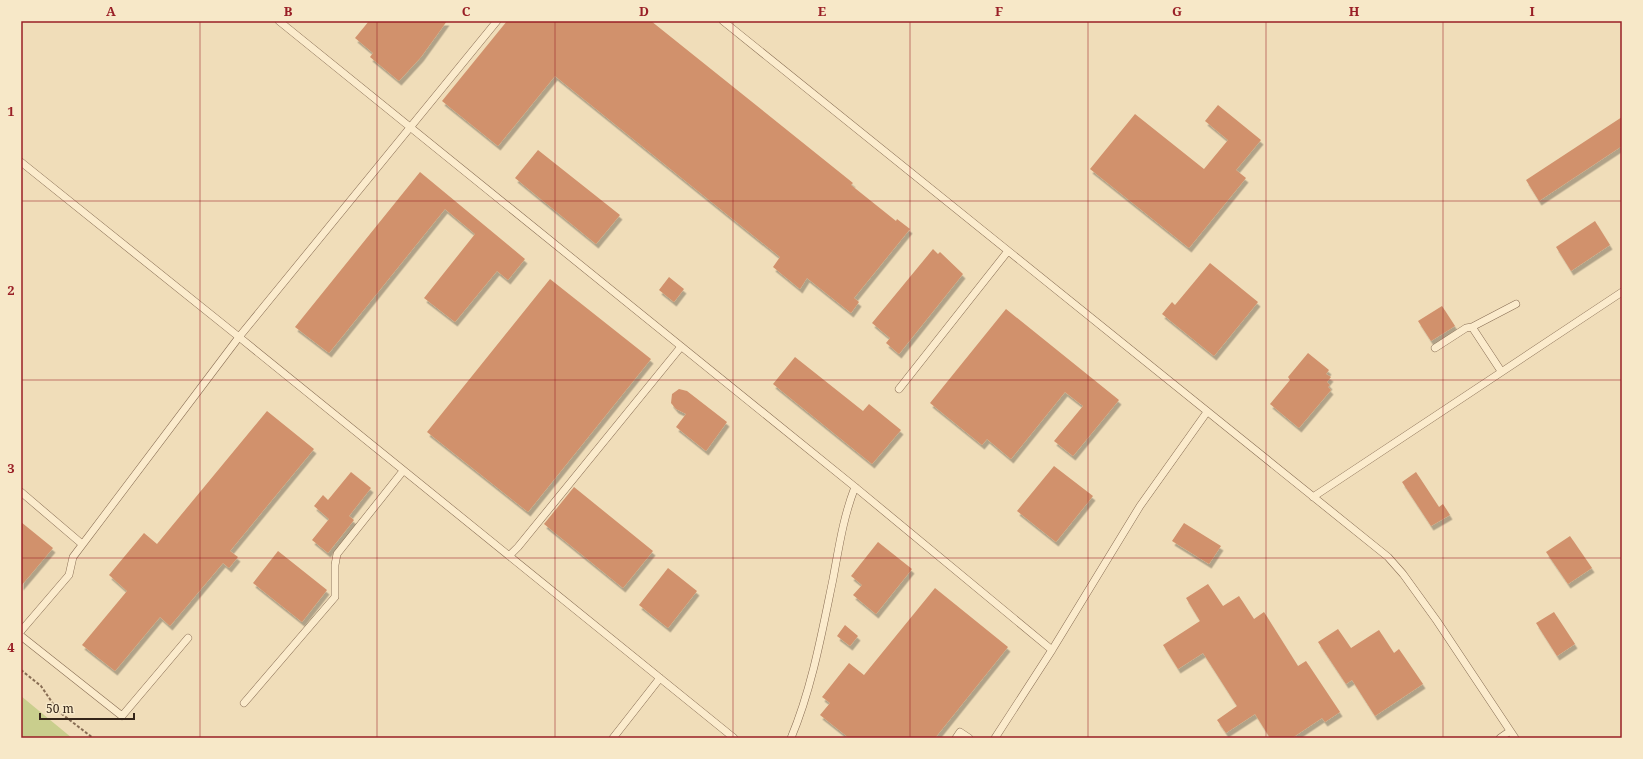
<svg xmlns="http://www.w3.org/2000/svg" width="1643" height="759" viewBox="0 0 1643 759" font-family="'Noto Serif',serif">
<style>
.green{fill:#c9ce8d}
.building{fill:#d1916c;filter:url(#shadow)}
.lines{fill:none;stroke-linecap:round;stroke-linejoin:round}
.service-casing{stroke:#876c53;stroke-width:8}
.path{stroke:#876c53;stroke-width:2;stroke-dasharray:3 2;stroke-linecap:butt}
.service{stroke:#fbebcc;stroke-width:7}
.grid{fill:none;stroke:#991f26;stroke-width:1;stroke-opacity:0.55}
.neatline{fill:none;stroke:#991f26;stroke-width:1.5}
.grid-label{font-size:13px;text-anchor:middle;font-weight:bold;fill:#991f26}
</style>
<defs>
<filter id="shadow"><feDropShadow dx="2.5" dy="4.5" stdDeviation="0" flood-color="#0004"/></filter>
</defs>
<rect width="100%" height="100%" fill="#f0ddb9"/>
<path class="green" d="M21 696 72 738H21Z"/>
<path class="building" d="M369 21H447L421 57 399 81 370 57 373 53 355 38Z
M507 21H651L853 183 851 185 896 221 897 219 910 229 854 298 859 302 851 313 807 278 800 289 773 267 780 257 555 76 498 146 442 101Z
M1218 105 1261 140 1236 170 1246 178 1189 248 1090 169 1135 114 1204 169 1228 140 1205 121Z
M1622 117V146L1539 201 1526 180Z
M538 150 620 215 596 244 515 178Z
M420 172 525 259 508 280 497 271 455 322 424 298 475 234 445 209 329 353 295 327Z
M1595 221 1610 245 1571 271 1556 247Z
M933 249 938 254 940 252 963 274 899 354 886 343 890 338 872 323Z
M1210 263 1258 302 1214 356 1162 314 1172 302 1175 305Z
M669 277 684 289 674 302 659 290Z
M550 279 651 359 528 512 427 432Z
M1442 306 1455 326 1431 341 1418 321Z
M1006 309 1119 400 1073 456 1054 441 1083 406 1065 392 1011 459 987 439 982 445 930 403Z
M1308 353 1329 370 1326 374 1331 377 1327 382 1330 385 1328 387 1331 390 1299 428 1270 404 1290 380 1288 377Z
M795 357 863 411 869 404 901 430 872 464 773 384Z
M679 389 687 391 727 422 706 451 676 427 686 414 676 409 671 403 672 394Z
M267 411 314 449 230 551 238 557 229 568 223 563 170 626 160 617 115 671 82 645 127 591 109 575 144 533 157 544Z
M1054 466 1093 496 1056 542 1017 511Z
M351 472 371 488 349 516 354 520 328 553 312 540 329 519 314 506 323 495 328 500Z
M1416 472 1439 507 1443 504 1450 515 1431 526 1402 482Z
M574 487 653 551 623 588 544 524Z
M21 522 53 548 21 586Z
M1184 523 1221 546 1209 564 1172 541Z
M1570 536 1592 568 1568 584 1546 552Z
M878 542 912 569 876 614 853 595 862 585 851 576Z
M278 551 327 590 302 622 253 583Z
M668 568 697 591 668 628 639 605Z
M1208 584 1223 606 1239 596 1254 619 1264 612 1298 666 1306 661 1340 712 1325 722 1322 718 1292 738H1270L1255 714 1226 733 1217 720 1237 706 1203 653 1178 669 1163 645 1200 621 1186 598Z
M935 588 1008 647 935 738H849L820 715 830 703 822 697 849 663 864 675Z
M1554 612 1575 644 1557 656 1536 623Z
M845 625 858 636 850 646 837 636Z
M1338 629 1351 648 1379 630 1394 653 1399 649 1423 684 1375 716 1352 680 1346 684 1318 642Z"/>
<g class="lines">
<defs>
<path id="service" d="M279 21 855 487 1052 650
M497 21 239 337 734 738
M723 21 1388 557 1403 574 1437 621 1515 738
M21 162 239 337 73 557 69 575 21 631
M1472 327 1516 304
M1435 348 1466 328 1472 327 1501 371
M899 389 1008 251
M21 492 82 544
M1313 497 1622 292
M509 556 518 547 680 348
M21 636 122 716 188 638
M244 703 335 597V565L337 554 403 471
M613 738 660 678
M791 738C812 688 822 632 833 579 839 547 843 518 855 487
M956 738 960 732 969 738
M995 738 1052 650 1140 506 1207 412
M1500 738 1510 731"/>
</defs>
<use href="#service" class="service-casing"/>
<path class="path" d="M21 670 41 686 58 711 93 738"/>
<use href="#service" class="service"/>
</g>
<path class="grid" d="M200 21V738M377 21V738M555 21V738M733 21V738M910 21V738M1088 21V738M1266 21V738M1443 21V738M21 201H1622M21 380H1622M21 558H1622"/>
<rect width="1643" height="759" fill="none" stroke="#f7e8c8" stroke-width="44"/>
<path d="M40 713v6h94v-6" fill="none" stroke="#352519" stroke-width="2"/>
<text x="46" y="713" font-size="12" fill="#352519" stroke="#f7e8c8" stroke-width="3" paint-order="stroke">50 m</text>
<rect x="22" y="22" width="1599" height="715" class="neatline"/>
<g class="grid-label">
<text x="111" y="16">A</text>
<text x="288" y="16">B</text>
<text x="466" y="16">C</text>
<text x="644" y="16">D</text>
<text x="822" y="16">E</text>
<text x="999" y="16">F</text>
<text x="1177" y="16">G</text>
<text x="1354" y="16">H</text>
<text x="1532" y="16">I</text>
<text x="11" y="116">1</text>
<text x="11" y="295">2</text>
<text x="11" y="473">3</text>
<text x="11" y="652">4</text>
</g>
</svg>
